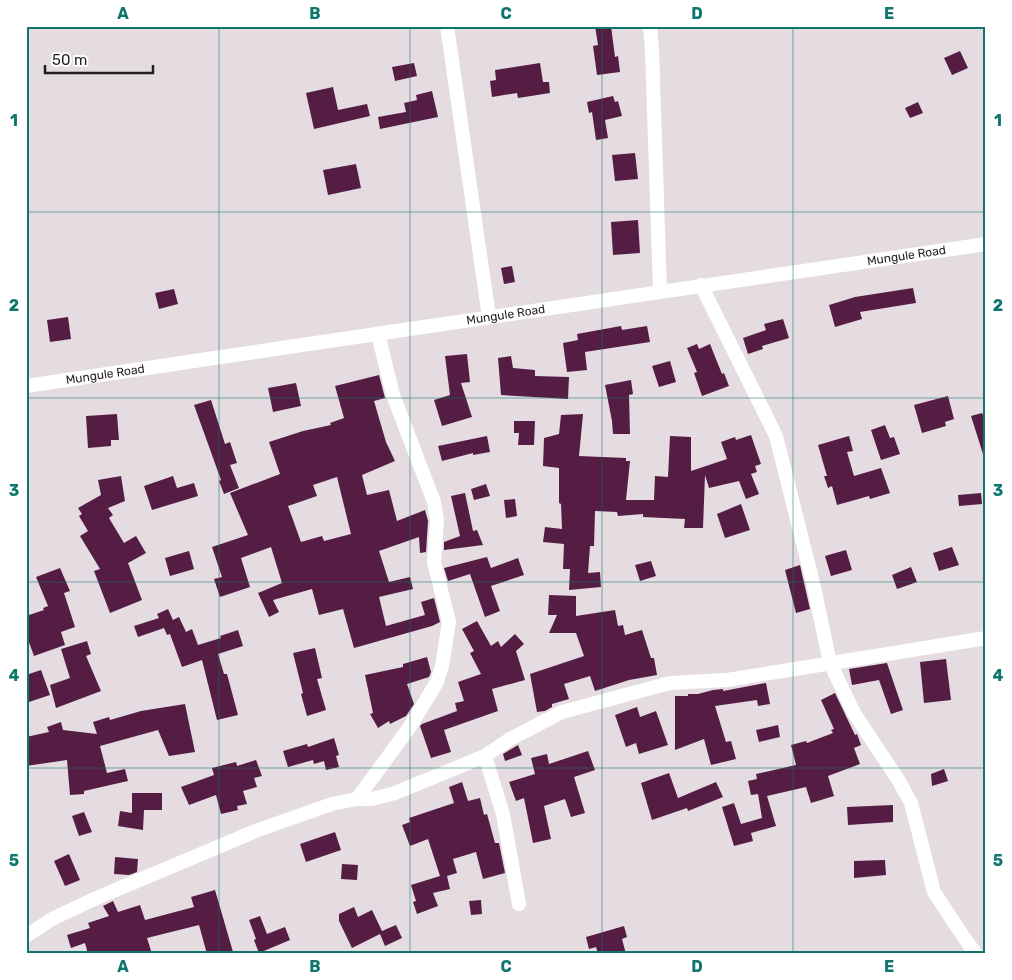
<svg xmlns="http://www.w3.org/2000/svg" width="1012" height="980" viewBox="0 0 1012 980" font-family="Rubik,sans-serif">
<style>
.building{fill:#551d43;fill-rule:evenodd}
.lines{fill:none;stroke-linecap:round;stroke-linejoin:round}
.minor{stroke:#fff;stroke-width:14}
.grid{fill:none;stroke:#0f766e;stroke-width:1;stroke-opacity:0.55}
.labels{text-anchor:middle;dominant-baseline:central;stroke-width:5;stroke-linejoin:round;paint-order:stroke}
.street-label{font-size:12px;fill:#221f21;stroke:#fff}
.neatline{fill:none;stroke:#0f766e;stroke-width:2}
.grid-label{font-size:16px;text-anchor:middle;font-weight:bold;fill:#0f766e}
</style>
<rect width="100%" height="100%" fill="#e5dce1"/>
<path class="building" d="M595 26H611L615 57 618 56 620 72 597 75 593 46 598 45Z
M960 51 968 68 952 75 944 58Z
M414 63 417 76 395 81 392 67Z
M540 63 543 82H549L550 93 518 98 517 93 492 97 490 81 496 80 495 70Z
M333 87 338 110 367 104 370 116 314 129 306 93Z
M432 91 438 117 380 129 378 117 406 112 404 103 417 100 416 95Z
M613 96 615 102 618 101 622 116 605 120 608 138 596 140 592 112 589 113 587 102Z
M918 102 923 113 910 118 905 108Z
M635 153 638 179 615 181 612 155Z
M356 164 361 188 328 195 323 170Z
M638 220 640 253 613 255 611 222Z
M512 266 515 282 504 284 501 268Z
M913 288 916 303 860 312 862 319 835 327 829 305 855 297Z
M174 289 178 304 159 309 155 293Z
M68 317 71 339 50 342 47 320Z
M783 319 789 338 762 346 763 349 748 354 743 338 766 330 764 324Z
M621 326 622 330 647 326 650 342 585 352 587 370 567 372 563 343 578 340 577 334Z
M697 344 699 349 710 344 722 374 724 373 729 386 702 396 694 373 697 372 687 348Z
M467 354 470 382 461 383 472 417 442 426 434 400 450 395 445 356Z
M511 356 513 368 535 370V376L569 377 568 399 501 395 498 358Z
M670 361 676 382 659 387 652 366Z
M379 375 385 398 374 401 386 442 395 461 362 475 367 495 389 490 397 521 425 510 428 521 426 552 420 553 419 537 379 551 389 582 410 577 413 589 379 597 386 626 425 615 421 602 434 598 440 622 432 626 354 648 343 609 319 615 312 589 273 600 279 612 269 617 258 593 282 583 271 547 241 558 250 587 220 597 214 579 222 577 212 547 248 535 230 493 280 474 269 442 303 431 331 425 330 423 344 418 335 386ZM337 477 351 534 324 541 322 536 301 542 288 506 317 496 313 485Z
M631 380 633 394 629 395 630 434H613L612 421 605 385Z
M296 383 301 406 273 412 268 388Z
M948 396 954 419 945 422 946 426 922 433 914 405Z
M211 400 225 444 230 442 237 463 230 465 239 488 224 494 219 481 221 480 194 405Z
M982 413 984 417 986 416V454H983L971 416Z
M117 414 119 440H111V446L88 448 86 416Z
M583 414 579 456 626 458V461H630L626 500H654L655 476 668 477 670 436 691 437V471L727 459 721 442 735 437 736 440 751 435 761 464 755 466 757 472 751 474 759 494 746 499 739 481 709 488 705 475 703 528H684L685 519 643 517V514L618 516 617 512 595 511 594 546H590L588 573 600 572 601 587 569 590 570 569H563L564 544 543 542 545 527 562 529 561 504 559 503V468L543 466 544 438 559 434 561 415Z
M514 421H535L534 445H518L519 433H514Z
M885 425 890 438 894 437 900 454 881 460 871 430Z
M487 436 490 452 473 455V453L442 461 438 446Z
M849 436 853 451 847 452 854 476 881 468 890 493 870 499 869 496 837 505 832 486 828 488 824 476H827L818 445Z
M121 476 125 501 108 508 113 515 109 518 124 543 136 536 146 553 128 563 142 600 110 613 94 571 100 569 80 536 88 531 79 516 82 514 78 508 101 495 98 480Z
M173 476 177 488 194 483 198 496 152 510 144 486Z
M486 484 490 496 474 500 471 489Z
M465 493 473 531 477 530 483 545 444 550V542L460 536 451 496Z
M981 493 982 504 959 506 958 495Z
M515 499 517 516 506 518 504 500Z
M741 504 750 530 725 538 717 514Z
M952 547 959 565 939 571 933 553Z
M846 550 852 570 831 576 825 556Z
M189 551 194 569 170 576 165 558Z
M487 557 491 568 518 558 524 575 491 586 500 611 485 617 470 574 448 581 444 568Z
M651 561 656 576 640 581 635 565Z
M800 565 810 609 796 613 785 570Z
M911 567 917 582 897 589 892 575Z
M60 568 70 591 64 593 75 627 61 632 65 645 34 656 26 634V616L44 610 43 608 48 606 36 577Z
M549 595 576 596V616L615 610 618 626 623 625 625 635 642 630 651 658H654L657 675 629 680 595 691 590 676 564 684 569 699 552 704V707L545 711 537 712 530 674 584 656 576 633H549L557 615H548Z
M168 609 173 620 179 617 186 632 192 629 198 645 221 638 220 636 238 630 243 646 218 654 224 674H227L238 715 217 720 202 660 182 667 170 634 167 635 164 628 138 637 134 626 159 618 157 614Z
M477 621 491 646 498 641 501 647 515 634 524 644 516 651 525 680 492 689 498 711 444 730 451 752 431 758 420 726 422 724 457 711 455 703 464 701 458 682 481 674 470 653 474 651 462 629Z
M87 641 91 654 86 656 101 691 56 708 50 685 70 678 61 649Z
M315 648 322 678 317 679 326 710 307 716 301 694 303 693 293 653Z
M427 657 431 672 429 677 407 684 414 704 406 716 390 724 389 721 378 728 370 714 373 713 365 675 403 667V664Z
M946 659 951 700 924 703 920 662Z
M887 663 903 710 891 714 879 680 852 685 849 669Z
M41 670 50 695 26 703V675Z
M766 683 770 704 758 706 757 700 715 706 726 742 731 741 736 759 711 765 704 739 675 750V696H688V694H698L713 690 723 689V691Z
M835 693 855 735 857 734 861 745 854 748 860 764 828 776 834 796 811 803 806 787 767 796 776 826 751 833 753 841 734 846 722 807 734 803 741 824 762 818 758 794 751 795 748 781 757 779 756 774 796 765 791 745 806 741 807 743 833 733 831 730 834 729 821 700Z
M185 704 195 752 169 756 158 730 100 746 107 773 125 769 128 781 84 791V794L70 795 67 760 26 766V737L49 732 47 727 61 722 63 730 97 734 93 722 109 717 110 720 141 711Z
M637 707 640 717 656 711 668 745 639 754 636 743 626 747 615 715Z
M778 725 780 737 759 742 756 730Z
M334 738 339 755 336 756 339 767 326 770 324 761 314 764 313 760 288 767 283 751 307 744 308 747Z
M518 745 522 755 505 761 503 754Z
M588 751 595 770 574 777 585 813 571 817 565 799 544 806 551 839 533 843 524 798 516 801 509 782 535 774 531 758 547 754 549 764Z
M256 760 262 776 254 778 257 787 243 791 247 804 237 806 238 810 221 814 216 795 189 805 181 787 214 775 212 768 236 762 237 766Z
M944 769 948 781 932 786 931 774Z
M669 773 678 798 716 782 723 797 688 811 687 808 652 820 641 783Z
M462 782 468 801 480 798 484 815 487 814 495 843H499L505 873 483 879 476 852 453 859 457 873 447 876 450 889 433 893 438 906 417 914 413 902 416 901 411 885 440 876 428 839 410 846 402 825 410 822 409 818 454 803 449 787Z
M132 793H162V810H144L143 830 118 826 120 811 132 813Z
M893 805V822L848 825 847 807Z
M84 812 92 832 79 836 72 816Z
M335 832 341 850 306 862 300 844Z
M69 854 80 880 65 886 54 861Z
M115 857 138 859 137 872 129 875 114 874Z
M885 860 886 875 854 878V861Z
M342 864 358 865 357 880 341 879Z
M215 890 233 952 226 954H207L199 925 147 938 152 954H88L85 943 71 948 67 935 90 928 88 923 109 916 103 906 113 901 118 912 140 905 145 920 194 907 191 897Z
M481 900 482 914 471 915 469 901Z
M354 907 358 917 372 910 382 931 396 925 402 938 385 946 380 934 352 948 339 921V914Z
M260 916 267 934 285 927 290 940 259 953 254 940 256 939 249 920Z
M624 926 627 937 622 939 626 954H598L596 947 589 949 586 937Z"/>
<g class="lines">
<g class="minor">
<path d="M447 26 489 317"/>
<path d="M650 26 652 50 660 291"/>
<path d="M701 285 776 436 814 587 830 663 854 713 899 781 911 803 934 892 963 936 976 954"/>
<path id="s1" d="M26 386C346 339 666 290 986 244"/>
<path d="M485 756 503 814 519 904"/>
<path d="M357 799 409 728 437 682 442 666 449 622 434 562 437 521 434 502 393 395 378 334"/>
<path d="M26 936 52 919 92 900 258 830 332 804 357 799H372L395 793 485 756 510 739 562 712 670 683 727 680 986 638"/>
</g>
</g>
<path class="grid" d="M219 26V954M410 26V954M602 26V954M793 26V954M26 212H986M26 398H986M26 582H986M26 768H986"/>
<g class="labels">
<g class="street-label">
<text stroke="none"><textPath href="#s1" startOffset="890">Mungule Road</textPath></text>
<text stroke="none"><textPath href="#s1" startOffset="485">Mungule Road</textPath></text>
<text stroke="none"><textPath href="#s1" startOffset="80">Mungule Road</textPath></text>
</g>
</g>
<rect width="1012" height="980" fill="none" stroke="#ffffff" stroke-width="55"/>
<path d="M45 65v8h108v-8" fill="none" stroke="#221f21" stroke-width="2.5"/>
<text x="52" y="65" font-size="15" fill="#221f21" stroke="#ffffff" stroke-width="4" paint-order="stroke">50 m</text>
<rect x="28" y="28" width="956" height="924" class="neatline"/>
<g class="grid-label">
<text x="123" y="19">A</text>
<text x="315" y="19">B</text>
<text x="506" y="19">C</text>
<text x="697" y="19">D</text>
<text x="889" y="19">E</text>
<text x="14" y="126">1</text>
<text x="998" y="126">1</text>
<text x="14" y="311">2</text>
<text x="998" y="311">2</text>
<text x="14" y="496">3</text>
<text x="998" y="496">3</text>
<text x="14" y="681">4</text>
<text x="998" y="681">4</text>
<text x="14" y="866">5</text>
<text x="998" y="866">5</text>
<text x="123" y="972">A</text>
<text x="315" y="972">B</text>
<text x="506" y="972">C</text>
<text x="697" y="972">D</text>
<text x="889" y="972">E</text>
</g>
</svg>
